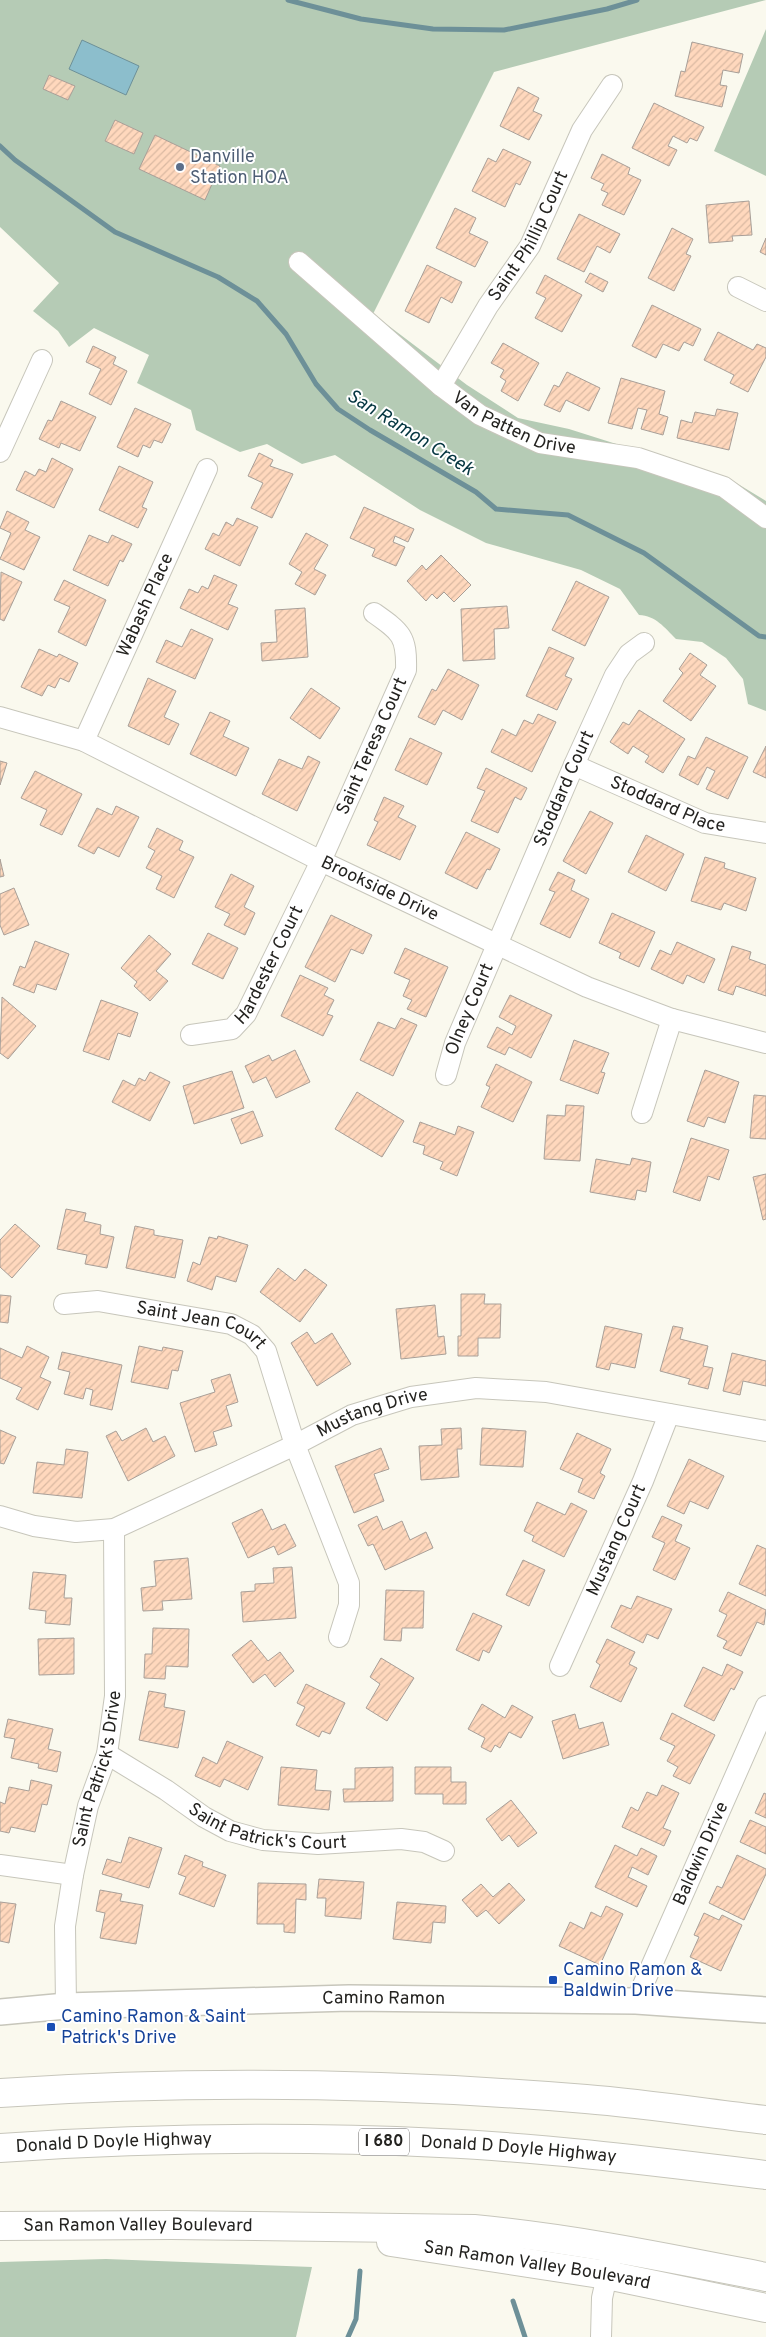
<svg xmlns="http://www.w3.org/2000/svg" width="766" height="2337" viewBox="0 0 766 2337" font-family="Overpass,sans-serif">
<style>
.green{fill:#b5cbb5}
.water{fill:#8cbecc;stroke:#6d9098}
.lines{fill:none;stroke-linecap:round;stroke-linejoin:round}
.stream{stroke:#6d9098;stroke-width:5}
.building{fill:url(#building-hatch);stroke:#a89f98}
.minor-casing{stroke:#c7c6bb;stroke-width:22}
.tertiary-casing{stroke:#c7c6bb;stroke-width:28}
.secondary-casing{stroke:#c7c6bb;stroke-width:30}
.motorway-casing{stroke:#c7c6bb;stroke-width:30}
.minor{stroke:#fff;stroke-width:20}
.tertiary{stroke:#fff;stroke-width:25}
.secondary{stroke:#fff;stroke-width:28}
.motorway{stroke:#fff;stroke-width:28}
.service-dot{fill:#5c6f8a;stroke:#fff;stroke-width:2}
.transit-dot{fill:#1a4fb4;stroke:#fff;stroke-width:2}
.labels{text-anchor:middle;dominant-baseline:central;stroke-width:4;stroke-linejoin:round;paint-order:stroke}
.shield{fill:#fff;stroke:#666563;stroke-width:1}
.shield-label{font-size:16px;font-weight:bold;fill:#242320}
.service-label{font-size:18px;fill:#4e5e75;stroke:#fff;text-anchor:start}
.street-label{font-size:18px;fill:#242320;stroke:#fff}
.transit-label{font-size:18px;fill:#164399;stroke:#fff;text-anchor:start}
.water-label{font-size:19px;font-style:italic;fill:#053641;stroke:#fff}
</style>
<defs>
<pattern id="building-hatch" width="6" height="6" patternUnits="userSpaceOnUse" patternTransform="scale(1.25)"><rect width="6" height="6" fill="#ffd8bd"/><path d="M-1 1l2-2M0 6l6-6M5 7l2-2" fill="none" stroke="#dab9a2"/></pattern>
</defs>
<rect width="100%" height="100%" fill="#faf9ee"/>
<path class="green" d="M0 0H766L494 72 373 314 467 385 518 418 569 429 733 481 766 501V711L748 704 743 679 726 658 702 642 676 639C664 627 656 616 639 615L620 589 581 570 486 543 420 510 335 455 302 464 267 444 240 452 196 430 191 410 137 383 149 355 94 328 69 347 58 331 33 311 59 283 0 227Z
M766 29V176L714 151Z
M106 2259 312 2267 296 2337H0V2262Z"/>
<path class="water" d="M82 40 139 66 126 95 69 69Z"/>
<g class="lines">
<path class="stream" d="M288 0 361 19 433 29 504 30 607 9 637 0
M0 146 15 160 115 232 218 277 257 301 286 334 316 384 338 409 370 430 476 492 496 509 568 515 644 553 759 636 766 637
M513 2301 525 2337
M348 2337 356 2319 360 2271"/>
</g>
<path class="building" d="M692 42 743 54 739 73 723 70 720 85 727 86 722 107 675 96 681 71 685 72Z
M49 75 75 86 68 100 43 89Z
M518 87 539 98 533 111 542 115 529 140 500 126Z
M654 103 704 127 697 141 690 138 687 143 673 136 668 146 677 150 669 166 632 148Z
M115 120 143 133 134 154 105 141Z
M155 135 220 166 205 200 139 169Z
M503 149 531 162 520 185 516 183 505 207 472 191 488 158 496 162Z
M602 154 630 168 628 174 641 180 624 215 602 205 608 193 601 190 604 184 591 178Z
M749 201 752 235 732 236 733 241 709 243 706 205Z
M455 208 476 218 469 233 488 242 475 267 436 248Z
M579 214 620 234 610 253 597 246 584 272 557 259Z
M672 228 693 239 686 254 691 256 674 291 648 278Z
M766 238V255L760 252Z
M427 265 462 282 452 303 441 297 429 323 405 311Z
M590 273 608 282 603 292 585 282Z
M545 275 582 295 562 332 535 318 546 298 536 293Z
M652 305 701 329 693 346 684 342 679 351 663 344 656 358 632 346Z
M718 332 753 350 757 344 766 348V357L748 392 730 383 734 375 704 360Z
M503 343 539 363 518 401 501 391 506 381 500 377 504 370 491 363Z
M93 346 116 357 113 364 127 371 111 405 89 394 101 369 86 362Z
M567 372 600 388 589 411 566 400 560 412 544 405 554 385 559 387Z
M621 378 665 391 659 414 668 417 663 435 641 429 647 410 638 408 632 429 608 423Z
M61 401 96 417 80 451 61 443 59 448 39 439 48 420 52 421Z
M135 408 171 424 162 443 154 440 150 448 143 445 138 457 117 447Z
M717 409 738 413 729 450 677 438 681 420 692 423 695 412 715 416Z
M259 453 273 460 270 466 293 474 272 518 251 508 263 483 248 476Z
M52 458 73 469 54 508 16 490 25 471 35 476 39 469 46 472Z
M119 466 153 482 142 507 147 509 138 528 99 510Z
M364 507 414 529 408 542 395 536 393 542 405 547 396 566 372 556 375 549 350 538Z
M7 511 29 522 25 530 40 537 24 570 0 559 11 533 0 528Z
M237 518 258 527 240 566 205 549 213 533 219 536 226 522 233 526Z
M306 533 328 545 314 569 326 575 315 595 295 584 302 572 289 564Z
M89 535 108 543 112 535 132 544 123 562 120 560 108 586 73 570Z
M441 555 471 585 454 602 444 592 437 599 432 594 426 601 407 581 422 565 426 570Z
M1 572 22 582 4 621 0 619Z
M214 575 237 585 228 604 238 608 228 630 180 608 189 589 198 593 202 586 208 589Z
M64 580 106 600 86 646 58 632 70 607 54 600Z
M576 581 609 597 585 646 552 630Z
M507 606 509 628 494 629 495 659 463 661 461 609Z
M305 608 308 657 262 661 261 643 277 642 275 610Z
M191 629 213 639 195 679 156 662 166 640 182 647Z
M549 647 574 658 565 676 572 679 557 710 526 696Z
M39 649 57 657 59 654 78 663 69 682 60 678 55 688 48 685 42 696 21 687Z
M690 653 707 665 700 675 716 686 691 721 663 701 683 673 679 669Z
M448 669 479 685 462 720 443 710 435 725 418 717 432 689 436 691Z
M148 678 176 691 164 717 179 724 169 745 128 726Z
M311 688 340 708 320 739 290 718Z
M639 710 685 739 663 773 645 762 649 756 633 746 628 754 610 742 623 722 629 725Z
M210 712 230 721 223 736 249 748 236 776 190 754Z
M538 714 556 722 532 772 491 752 502 729 516 736 524 720 533 724Z
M706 737 748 757 728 799 706 789 715 771 707 767 698 785 679 775 688 756 695 759Z
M410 738 442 753 427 785 395 770Z
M766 746V778L753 772Z
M308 756 320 762 297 811 262 794 279 759 302 769Z
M0 761 7 763 0 785Z
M486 768 527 788 521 800 515 797 498 833 471 821 485 791 477 788Z
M35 771 82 794 62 835 40 825 47 810 21 798Z
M384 797 404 806 398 817 416 826 400 860 367 845 378 822 374 820Z
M116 806 139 817 119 857 98 847 94 854 78 846 97 808 112 815Z
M590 811 613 823 586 874 563 861Z
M157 828 183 841 179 850 194 857 174 898 156 889 162 876 146 868 155 851 148 847Z
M466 832 500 849 490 870 487 869 477 889 445 873Z
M646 835 684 854 666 891 628 872Z
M705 857 725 863 724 868 756 878 746 911 724 903 721 910 691 901Z
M0 859 4 876 0 877Z
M558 872 575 880 571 890 589 899 570 938 540 924 555 892 549 890Z
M231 874 254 886 244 907 255 913 245 935 224 925 230 914 215 907Z
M14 888 29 925 4 935 0 925V894Z
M612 913 655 932 639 967 619 958 621 953 599 943Z
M331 915 372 935 363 954 351 949 335 982 305 967Z
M208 933 238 948 223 979 192 964Z
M149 935 171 954 156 971 168 981 150 1001 134 986 137 982 121 968Z
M35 941 69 954 56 990 37 984 34 993 13 985 20 966 25 968Z
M677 942 715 959 704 983 687 975 683 984 651 969 660 950 671 955Z
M732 946 751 952 749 959 766 965V996L736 986 733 995 718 990Z
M405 948 448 967 426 1017 407 1009 412 1000 403 996 410 980 394 973Z
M300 975 328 988 324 995 334 1000 327 1014 333 1016 323 1036 281 1016Z
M510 995 552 1015 531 1058 509 1047 505 1055 487 1047 497 1027 512 1035 516 1026 499 1017Z
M2 997 36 1026 8 1059 0 1053Z
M101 1000 138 1013 130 1037 118 1033 109 1060 83 1051Z
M401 1018 417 1025 393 1076 360 1060 378 1022 395 1029Z
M574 1040 609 1053 601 1072 605 1073 598 1094 560 1080Z
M295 1050 310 1082 276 1098 266 1077 253 1083 245 1066 269 1055 272 1061Z
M496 1064 532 1082 513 1122 481 1107 490 1087 486 1085Z
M705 1070 739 1082 725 1123 708 1117 704 1127 687 1121Z
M232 1071 244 1108 194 1124 183 1086Z
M150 1072 170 1082 150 1121 112 1102 123 1080 135 1086 139 1078 145 1081Z
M357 1092 404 1121 382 1157 335 1129Z
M754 1095 766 1096V1139L750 1138Z
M566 1105 584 1106 580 1161 544 1159 547 1115 565 1116Z
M253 1111 263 1136 241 1144 231 1119Z
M420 1122 455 1135 458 1126 474 1132 457 1176 440 1169 443 1162 423 1154 425 1146 413 1142Z
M691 1138 729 1150 719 1180 708 1176 700 1201 673 1192Z
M632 1158 651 1162 646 1192 637 1190 635 1200 590 1192 596 1159 630 1165Z
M766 1174V1219L763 1220 753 1177Z
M66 1209 86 1213 84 1221 101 1225 100 1234 114 1237 107 1268 85 1264 87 1255 57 1249Z
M15 1224 40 1246 12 1278 0 1267V1240Z
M135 1226 154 1230V1235L183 1240 175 1278 126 1268Z
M218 1236 248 1245 236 1282 216 1276 212 1290 187 1281 193 1262 200 1265 209 1237 217 1239Z
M278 1268 295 1281 305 1269 327 1285 300 1322 260 1292Z
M461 1294H485L484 1304H501L500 1338H478V1356H458V1336H461Z
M0 1295 11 1296 8 1323 0 1322Z
M435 1305 438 1337 444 1336 446 1354 401 1359 396 1309Z
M605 1326 642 1334 635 1368 611 1363 609 1370 596 1367Z
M673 1326 683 1328 680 1339 708 1346 703 1366 713 1368 708 1389 688 1384 690 1379 660 1371Z
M307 1332 315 1344 332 1333 351 1364 317 1386 291 1343Z
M27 1346 49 1357 40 1377 51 1382 38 1410 16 1399 22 1388 0 1378V1348L22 1358Z
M139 1346 162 1351 163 1347 183 1351 178 1371 172 1370 168 1389 131 1382Z
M62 1352 122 1365 112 1410 90 1405 93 1390 86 1388 83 1399 64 1394 70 1372 58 1369Z
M732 1353 766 1361V1386L743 1381 740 1395 723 1391Z
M230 1374 238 1402 226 1406 232 1426 213 1432 217 1445 195 1452 180 1403 215 1392 211 1380Z
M146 1428 153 1442 165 1436 175 1456 128 1481 106 1436 116 1431 122 1441Z
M461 1428 462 1449H457L459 1477 421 1480 419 1446 442 1445 441 1429Z
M482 1428 526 1431 523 1467 480 1465Z
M0 1430 16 1437 4 1464 0 1463Z
M577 1433 611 1449 600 1473 605 1476 594 1499 578 1492 583 1479 560 1469Z
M381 1448 389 1469 374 1474 384 1501 354 1513 335 1466Z
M66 1449 88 1452 82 1498 33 1493 37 1462 64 1465Z
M689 1459 724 1476 708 1509 690 1501 684 1514 667 1506Z
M537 1502 565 1515 571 1503 587 1511 564 1557 532 1541 534 1536 524 1531Z
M262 1509 272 1530 285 1524 296 1546 278 1555 274 1546 248 1558 232 1523Z
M377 1516 383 1530 402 1521 410 1540 426 1532 433 1548 385 1570 373 1544 368 1546 358 1525Z
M662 1516 682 1525 675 1541 690 1548 675 1580 653 1570 665 1543 652 1537Z
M757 1545 766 1549V1596L739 1584Z
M188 1558 192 1599 162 1601 163 1610 143 1611 141 1588 156 1586 154 1561Z
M523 1560 545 1570 529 1606 506 1595Z
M292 1567 296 1618 243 1622 241 1592 255 1591V1584L274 1583 273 1568Z
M33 1572 66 1575 64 1598H72L70 1625 45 1623 46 1611 29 1609Z
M386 1590 424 1591 423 1628H402L401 1641 384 1640Z
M728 1592 766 1610 764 1625 757 1622 741 1656 723 1648 727 1641 717 1636 727 1615 719 1611Z
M637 1596 672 1609 658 1639 647 1634 643 1643 611 1627 621 1605 631 1609Z
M473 1613 502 1626 489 1653 483 1650 479 1661 456 1650Z
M153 1628 189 1629 188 1667 166 1666 165 1679 144 1678 145 1654H152Z
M74 1638V1674L39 1675 38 1639Z
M607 1639 635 1652 629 1664 637 1668 621 1702 590 1687 600 1665 596 1662Z
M251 1640 268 1661 280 1652 294 1671 275 1687 265 1674 253 1683 232 1655Z
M381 1658 414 1678 387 1721 366 1708 380 1684 370 1677Z
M727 1664 743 1672 734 1690 731 1688 714 1721 684 1706 703 1667 722 1676Z
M306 1684 345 1703 330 1734 322 1731 319 1737 296 1725 305 1707 297 1703Z
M149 1691 166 1694 164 1707 185 1711 178 1748 139 1740Z
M482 1704 505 1718 512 1705 533 1717 521 1738 509 1732 500 1748 495 1745 491 1752 481 1747 485 1738 468 1729Z
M672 1713 715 1735 690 1784 673 1776 678 1767 667 1761 675 1746 660 1739Z
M575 1714 579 1729 603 1722 609 1745 563 1759 552 1721Z
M8 1719 53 1729 48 1749 61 1752 57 1772 38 1768 39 1764 11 1758 15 1739 4 1737Z
M227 1741 263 1757 248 1790 224 1779 220 1787 195 1776 203 1757 217 1764Z
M281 1767 317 1770 315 1790 331 1791 329 1810 278 1805Z
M393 1767V1801L344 1802 343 1789H355V1768Z
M415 1767H451V1782H466V1804H443V1794H415Z
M31 1780 52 1785 47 1805 42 1804 35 1832 11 1827 9 1833 0 1831V1802L5 1804 9 1787 29 1791Z
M662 1785 679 1793 663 1828 671 1831 664 1846 622 1827 631 1807 638 1811 647 1792 657 1796Z
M764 1793 766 1794V1818L755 1813Z
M511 1800 537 1833 518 1847 509 1835 502 1841 486 1819Z
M750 1820 766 1827V1854L740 1842Z
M129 1837 162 1848 149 1888 102 1874 107 1859 121 1863Z
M615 1845 637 1856 641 1848 657 1856 648 1875 632 1867 628 1877 647 1886 637 1907 595 1887Z
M185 1855 203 1862 202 1866 226 1875 214 1907 179 1894 186 1877 178 1874Z
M737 1855 766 1869V1874L744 1920 709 1903 717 1886 722 1888Z
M319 1879 364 1882 361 1919 325 1916 326 1898H317Z
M258 1883 306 1884V1900L296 1899 295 1933 284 1932V1924H257Z
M509 1883 525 1900 499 1924 486 1910 477 1917 462 1900 481 1884 493 1897Z
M100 1890 122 1894 120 1901 143 1905 136 1944 100 1938 105 1913 96 1911Z
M0 1902 16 1904 9 1943 0 1941Z
M397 1902 446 1906 445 1923 433 1922 431 1943 393 1939Z
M606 1906 623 1914 600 1965 559 1946 570 1922 584 1929 591 1912 601 1917Z
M704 1913 719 1920 722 1915 742 1925 721 1971 690 1957 699 1937 694 1935Z"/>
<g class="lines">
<defs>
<g id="minor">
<path id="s1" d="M299 262 441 386 480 415 540 443 638 458 724 487 766 518"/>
<path d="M738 287 766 301"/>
<path id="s2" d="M441 386 488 306 530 246 582 130 612 85"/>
<path d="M0 452 42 360"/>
<path id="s3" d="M0 717 84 741 321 861 587 987 672 1019 766 1043"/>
<path id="s4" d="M84 741 207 469"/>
<path id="s5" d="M574 765 705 823 766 833"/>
<path id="s6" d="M191 1035 232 1029 246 1014 321 861 406 670C407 636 401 632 374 613"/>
<path id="s7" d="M446 1075 455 1043 574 765 615 675 629 654 644 643"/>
<path d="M642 1113 672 1019"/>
<path id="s8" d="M64 1304 98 1301 231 1324 252 1335 266 1351 295 1445 349 1583V1605L339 1637"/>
<path id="s9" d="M0 1516 34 1526 76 1532 114 1529 295 1445 352 1415 411 1397 476 1388 546 1392 766 1431"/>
<path id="s10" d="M560 1666 643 1481 669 1414"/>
<path id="s11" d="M107 1754 166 1790 204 1817 230 1831 263 1840 318 1844 401 1839 424 1842 444 1851"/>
<path d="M0 1865 73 1875"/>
<path id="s12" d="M636 2001 766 1706"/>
<path id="s13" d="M66 2006 65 1926 73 1875 88 1806 107 1754 115 1696 114 1529"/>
<path d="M601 2337 602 2298 610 2262"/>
</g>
<g id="tertiary">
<path id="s14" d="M0 2012 66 2006 349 1998 636 2001 766 2010"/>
</g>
<g id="secondary">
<path id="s15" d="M0 2226 171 2225 474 2229C572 2238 669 2258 766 2277"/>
<path id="s16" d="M391 2242 607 2275 766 2308"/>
</g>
<g id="motorway">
<path d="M0 2093C195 2080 391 2083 586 2099 646 2104 706 2113 766 2120"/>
<path id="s17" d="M0 2148C146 2138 293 2136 440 2143 549 2148 658 2162 766 2175"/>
</g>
</defs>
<use href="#minor" class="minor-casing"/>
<use href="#tertiary" class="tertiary-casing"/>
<use href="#secondary" class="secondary-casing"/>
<use href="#motorway" class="motorway-casing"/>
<use href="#minor" class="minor"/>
<use href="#tertiary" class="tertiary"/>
<use href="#secondary" class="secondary"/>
<use href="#motorway" class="motorway"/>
</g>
<circle class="service-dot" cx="180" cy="167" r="5"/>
<g class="transit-dot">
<rect x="548" y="1975" width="10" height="10" rx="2.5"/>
<rect x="46" y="2022" width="10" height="10" rx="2.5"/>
</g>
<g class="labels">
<rect class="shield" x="359" y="2128.5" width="50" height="27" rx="4"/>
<g class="shield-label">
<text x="384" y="2142">I 680</text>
</g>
<g class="service-label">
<text x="190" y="157">Danville<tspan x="190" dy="21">Station HOA</tspan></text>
</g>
<g class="street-label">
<text stroke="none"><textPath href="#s2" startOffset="174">Saint Phillip Court</textPath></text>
<text stroke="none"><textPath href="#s1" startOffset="272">Van Patten Drive</textPath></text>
<text stroke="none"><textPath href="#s4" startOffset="149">Wabash Place</textPath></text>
<text stroke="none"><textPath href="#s6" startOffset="358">Saint Teresa Court</textPath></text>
<text stroke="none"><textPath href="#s7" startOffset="310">Stoddard Court</textPath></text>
<text stroke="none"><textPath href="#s5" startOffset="102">Stoddard Place</textPath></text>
<text stroke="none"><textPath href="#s3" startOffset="418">Brookside Drive</textPath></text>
<text stroke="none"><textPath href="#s6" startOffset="116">Hardester Court</textPath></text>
<text stroke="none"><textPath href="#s7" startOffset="70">Olney Court</textPath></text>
<text stroke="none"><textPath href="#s8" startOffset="141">Saint Jean Court</textPath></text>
<text stroke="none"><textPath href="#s9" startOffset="400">Mustang Drive</textPath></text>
<text stroke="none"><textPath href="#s10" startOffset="138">Mustang Court</textPath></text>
<text stroke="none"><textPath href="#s13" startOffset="241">Saint Patrick's Drive</textPath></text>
<text stroke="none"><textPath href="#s11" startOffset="181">Saint Patrick's Court</textPath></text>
<text stroke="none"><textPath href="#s12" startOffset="161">Baldwin Drive</textPath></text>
<text stroke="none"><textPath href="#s14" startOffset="384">Camino Ramon</textPath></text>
<text stroke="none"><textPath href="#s17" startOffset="114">Donald D Doyle Highway</textPath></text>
<text stroke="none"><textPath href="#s17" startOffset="519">Donald D Doyle Highway</textPath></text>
<text stroke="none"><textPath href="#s15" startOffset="138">San Ramon Valley Boulevard</textPath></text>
<text stroke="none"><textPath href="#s16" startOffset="148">San Ramon Valley Boulevard</textPath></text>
</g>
<g class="transit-label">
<text x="563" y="1970">Camino Ramon &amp;<tspan x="563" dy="21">Baldwin Drive</tspan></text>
<text x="61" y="2017">Camino Ramon &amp; Saint<tspan x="61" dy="21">Patrick's Drive</tspan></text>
</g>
<g class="water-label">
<text transform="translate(410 433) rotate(32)">San Ramon Creek</text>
</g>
</g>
</svg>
